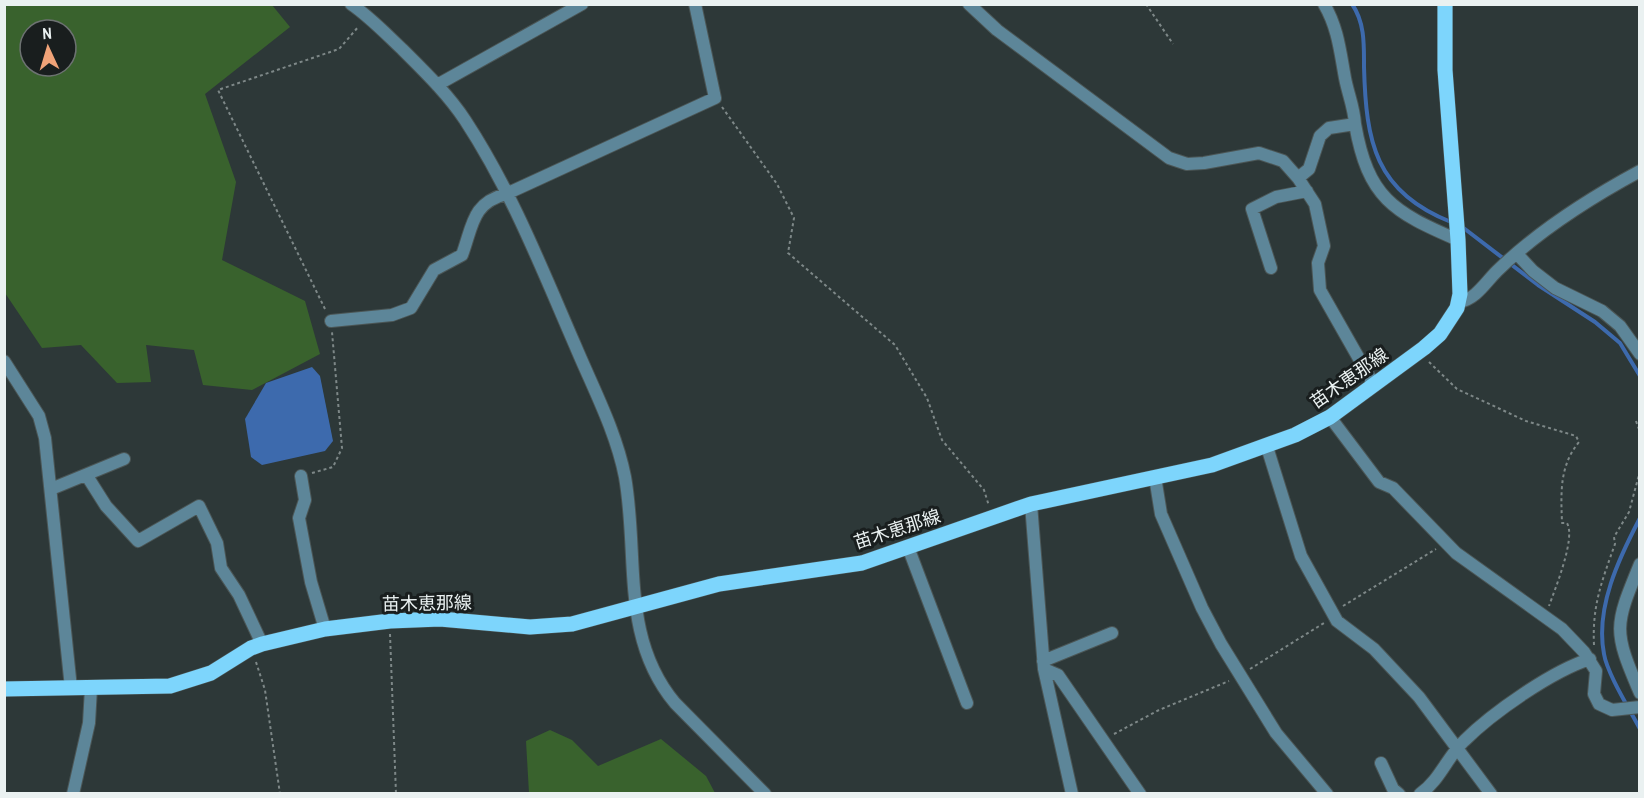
<svg xmlns="http://www.w3.org/2000/svg" width="1644" height="798" viewBox="0 0 1644 798" font-family="'Archivo Narrow','Noto Sans JP',sans-serif">
<style>
.green{fill:#39622d;fill-rule:evenodd}
.water{fill:#3d6aad}
.lines{fill:none;stroke-linecap:round;stroke-linejoin:round}
.stream{stroke:#3d6aad;stroke-width:4}
.minor-casing{stroke:#4b5656;stroke-width:14}
.major-casing{stroke:#4b5656;stroke-width:16}
.path{stroke:#7e8888;stroke-width:2;stroke-dasharray:3 3;stroke-linecap:butt}
.minor{stroke:#5d8699;stroke-width:12}
.major{stroke:#7dd5fc;stroke-width:15}
.labels{text-anchor:middle;dominant-baseline:central;stroke-width:6;stroke-linejoin:round;paint-order:stroke}
.street-label{font-size:18px;fill:#eaf1f1;stroke:#191e1e}
</style>
<rect width="100%" height="100%" fill="#2d3838"/>
<path class="green" d="M4 5H272L290 27 205 94 236 182 222 260 305 301 320 354 252 390 203 385 194 350 146 345 151 382 117 383 81 345 42 348 5 293ZM30 30H66V66H30Z
M550 730 572 740 598 766 661 739 706 776 715 793H529L526 741Z"/>
<path class="water" d="M312 367 320 376 333 441 325 451 262 465 251 457 245 419 266 383Z"/>
<g class="lines">
<path class="stream" d="M1352 4C1365 23 1364 45 1364 67 1366 142 1375 192 1451 222
M1461 226 1538 285 1595 322 1620 343 1640 376
M1640 518C1619 558 1595 608 1604 654 1607 673 1630 710 1640 729"/>
<defs>
<path id="minor" d="M351 4C370 17 385 33 402 49 424 71 448 94 465 120 511 190 542 269 575 345 593 388 616 431 625 477 639 556 620 637 675 703L765 794
M969 4 997 30 1169 158 1187 164 1204 163 1259 153 1283 161 1298 178
M1324 4C1338 28 1340 51 1345 78 1348 94 1354 107 1355 124
M437 85 582 4
M1517 254 1533 271 1555 288 1602 311 1620 326 1640 354
M1271 268 1252 209 1276 197 1307 191
M1459 302C1476 299 1485 283 1497 271 1538 231 1590 198 1640 171
M331 321 392 315 411 308 434 270 462 255C473 225 472 203 506 194L715 98 695 4
M4 361 39 416 45 438 71 688
M1374 385 1320 290 1318 263 1324 246 1315 204 1298 178 1309 169 1320 136 1329 128 1355 124C1368 198 1393 212 1458 240
M1330 417 1379 482 1393 488 1456 553 1562 629 1584 652 1596 671 1594 694 1599 704 1612 710 1640 707
M1267 447 1301 556 1337 621 1374 649 1419 697 1491 794
M87 476 106 506 138 541 199 506 217 543 221 568 239 595 262 644
M301 476 305 500 299 518 311 582 325 629
M1155 477 1161 514 1202 608 1221 644 1276 733 1327 794
M51 489 124 459
M1031 504 1044 669 1072 794
M908 547 967 703
M1640 564C1614 627 1613 630 1640 693
M1043 661 1112 633
M1044 669 1058 675 1140 794
M1381 763 1393 789 1399 794
M73 794 89 723 91 688
M1420 794C1440 780 1447 757 1464 741 1492 713 1552 671 1590 659"/>
<path id="major" d="M4 689 170 686 211 673 251 648 262 644 325 629 390 621 440 619 530 627 572 624 719 584 862 563 1031 504 1212 465 1295 435 1330 417 1424 348 1440 334 1457 308 1460 294 1458 240 1445 70V4"/>
</defs>
<use href="#minor" class="minor-casing"/>
<use href="#major" class="major-casing"/>
<path class="path" d="M1146 4 1173 44
M722 107 777 184 794 218 788 253 895 345 927 398 942 440 984 490 989 506
M325 309 218 90 339 49 359 26
M1429 362 1457 389 1526 421 1576 436 1579 442C1559 466 1561 494 1562 523H1567C1576 538 1555 589 1549 606
M1636 421 1640 432
M312 473 333 467 342 448 332 332
M1343 606 1436 549
M390 634 396 794
M1594 645C1592 605 1602 581 1615 544L1614 537 1629 512 1640 471
M256 662 265 690 280 794
M1250 669 1324 623
M1114 734 1159 710 1229 681"/>
<use href="#minor" class="minor"/>
<use href="#major" class="major"/>
</g>
<g class="labels">
<g class="street-label">
<text transform="translate(1349 378) rotate(-35)">苗木恵那線</text>
<text transform="translate(897 529) rotate(-18)">苗木恵那線</text>
<text transform="translate(427 603) rotate(-1)">苗木恵那線</text>
</g>
</g>
<rect width="1644" height="798" fill="none" stroke="#eaf1f1" stroke-width="12"/>
<g transform="translate(48 48) rotate(356)"><circle r="28" fill="#191e1e" stroke="#6d7272" stroke-width="1.5"/>
<path d="M0-4.5L10 22L0 15L-10 22Z" fill="#f0a378"/>
<text y="-9" font-size="16" font-weight="bold" text-anchor="middle" fill="#eaf1f1">N</text>
</g>
</svg>
